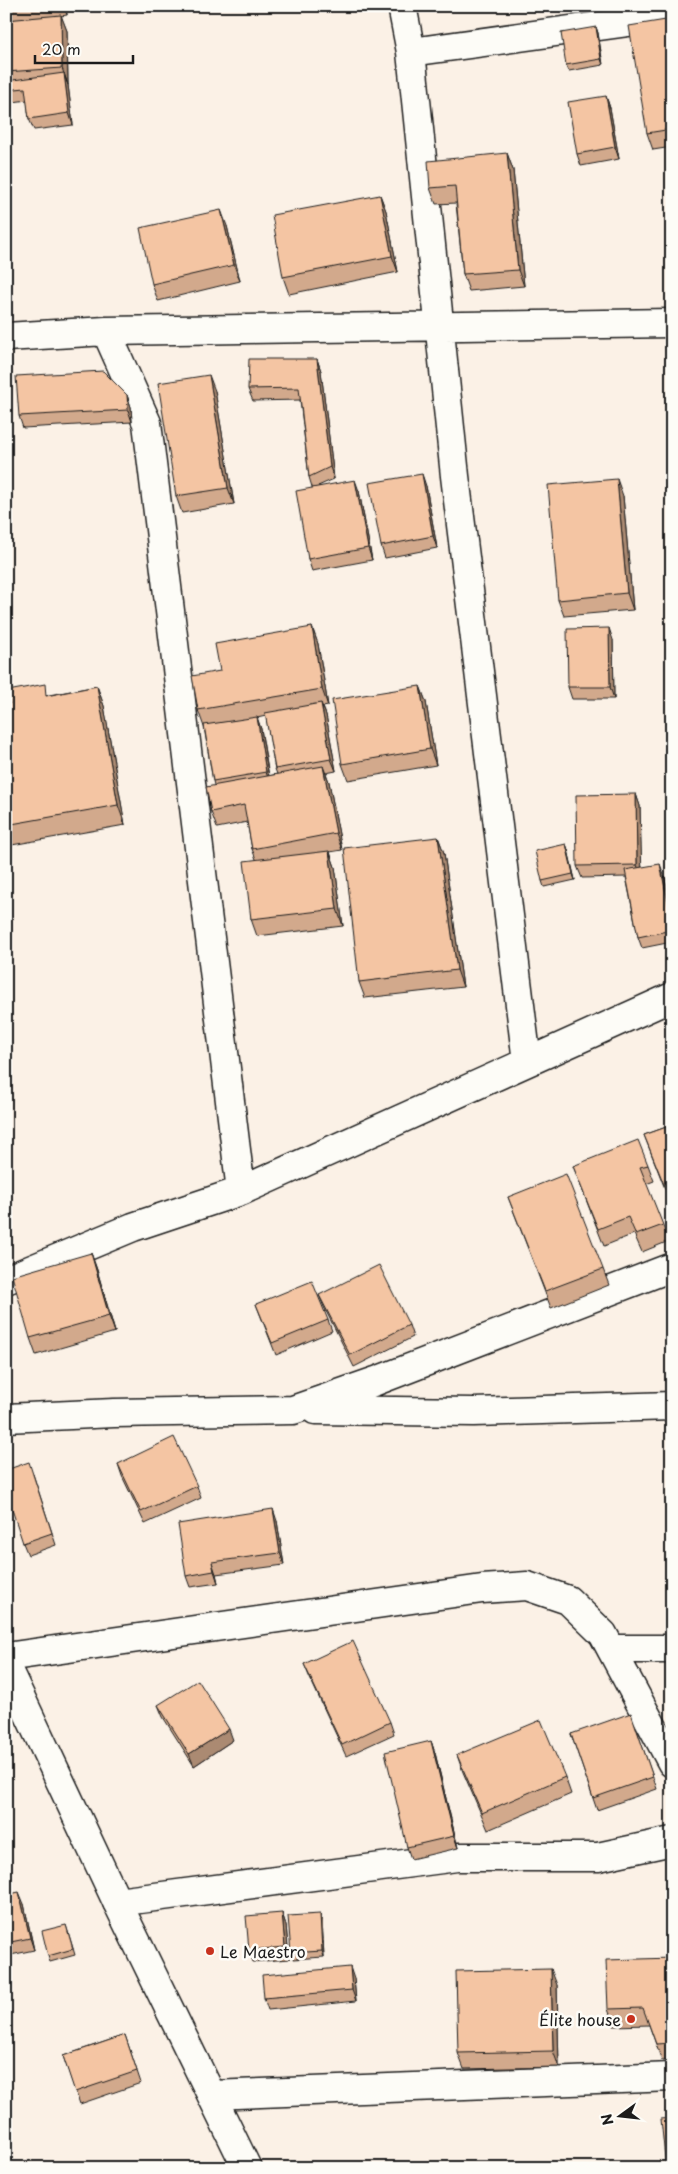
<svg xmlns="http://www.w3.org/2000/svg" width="678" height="2174" viewBox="0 0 678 2174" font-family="'Playpen Sans',sans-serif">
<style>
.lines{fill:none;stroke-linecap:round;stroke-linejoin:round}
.minor-casing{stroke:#1c1c1c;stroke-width:31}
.secondary-casing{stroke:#1c1c1c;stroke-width:31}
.minor{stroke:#fdfcf7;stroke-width:28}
.secondary{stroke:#fdfcf7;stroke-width:28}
.wall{fill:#d2a98c;stroke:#1c1c1c;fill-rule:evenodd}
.shaded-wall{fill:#ab8a72;stroke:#1c1c1c}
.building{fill:#f4c5a3;stroke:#1c1c1c}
.poi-dot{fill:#c8321e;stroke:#fdfcf7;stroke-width:2}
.labels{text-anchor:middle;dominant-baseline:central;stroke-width:5;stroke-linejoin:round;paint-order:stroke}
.poi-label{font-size:16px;fill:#1c1c1c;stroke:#fdfcf7;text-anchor:start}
</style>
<rect width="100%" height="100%" fill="#fbf1e6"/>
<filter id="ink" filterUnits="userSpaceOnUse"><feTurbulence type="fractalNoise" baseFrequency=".02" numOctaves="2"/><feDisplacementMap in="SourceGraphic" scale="10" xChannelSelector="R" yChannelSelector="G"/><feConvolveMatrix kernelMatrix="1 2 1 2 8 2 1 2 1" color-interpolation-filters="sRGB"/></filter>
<g filter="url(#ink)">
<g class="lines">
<defs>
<path id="minor" d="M402 6 411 52 455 476 527 1062
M411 52 672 16
M106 331 147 423 241 1191
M6 337 106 331 672 323
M6 1280 133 1227 241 1191 672 997
M315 1410 474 1412 672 1406
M6 1418 114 1413 293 1410 376 1381 672 1267
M611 1649H672
M6 1657 482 1589 527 1586 568 1600 603 1634 672 1763
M117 1902 457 1857H598L672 1841
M212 2095 672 2077"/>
<path id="secondary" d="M6 1666 117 1902 247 2168"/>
</defs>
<use href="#minor" class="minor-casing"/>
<use href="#secondary" class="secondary-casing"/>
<use href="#minor" class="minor"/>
<use href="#secondary" class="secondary"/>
</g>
<path class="wall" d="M6 6H66L67 15 61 16 67 31 68 85 73 125 34 130 29 119 27 100 6 103Z
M672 19V147L653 150 647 133Z
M596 27 598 33 603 65 569 71 566 65Z
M606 96 610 108 619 159 581 166 577 154Z
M507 153 513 170 524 286 469 291 463 274 456 203 436 204 430 188Z
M380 195 386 211 398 272 289 294 283 277Z
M227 226 240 281 158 301 152 284Z
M317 359 321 371 334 479 318 486 359 491 372 560 312 571 308 559 312 487 309 477 300 400 253 401 248 389Z
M215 391 234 504 182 513 176 496Z
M127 395 131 407 132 422 23 428 19 416Z
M426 486 437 548 385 558 381 546Z
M623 496 633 610 564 616 558 600Z
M312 627 318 644 328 706 323 707 326 715 336 771 326 773 329 782 342 850 330 852 335 867 343 926 257 936 251 919 256 859 252 849 247 822 217 828 211 812 214 785 213 781 204 727 198 710 220 671ZM266 716 275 769 277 774 269 776 261 729 257 718Z
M613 640 614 699H572L568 687Z
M97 686 104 706 125 825 6 846V705L49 695Z
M420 686 426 702 436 765 348 780 342 764Z
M636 794 640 806 641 867 664 875 672 913V942L642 948 638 937 626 877 582 878 577 866Z
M438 837 444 853 463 987 365 998 359 982Z
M566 844 568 850 575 880 544 887 542 881Z
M672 1125V1204H671L644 1135Z
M648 1165 654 1181 646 1184 669 1241 642 1252 634 1234 604 1246 573 1166Z
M508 1197 603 1269 609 1285 551 1308Z
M91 1253 97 1270 115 1332 36 1355 30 1338Z
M319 1295 409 1325 413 1337 354 1367 324 1307Z
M256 1304 328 1320 332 1331 276 1355Z
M118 1464 197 1486 201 1498 145 1524 122 1476Z
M33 1474 56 1545 28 1555 23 1543Z
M277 1521 284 1565 216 1574 218 1583 190 1587 186 1576Z
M304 1664 390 1722 394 1734 346 1756 309 1676Z
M158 1705 233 1740 194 1766 163 1717Z
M635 1725 657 1789 597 1810 571 1734Z
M431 1741 435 1753 458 1848 411 1859 407 1847Z
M457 1755 565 1777 571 1794 488 1830 463 1772Z
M6 1895 24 1904 34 1950 6 1956Z
M282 1913 286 1925 289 1959 253 1962 249 1950Z
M320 1914 322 1920 324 1957 293 1959 291 1953Z
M66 1925 75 1955 50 1962 48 1956Z
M672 1958V2060L662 2061 649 2025 614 2026 608 2009Z
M354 1979 356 2001 268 2010 264 1998Z
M557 1985 559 2067 464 2069 458 2053Z
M125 2035 141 2083 80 2104 63 2056Z"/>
<path class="shaded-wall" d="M64 6H66L67 15Z
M61 15 67 31 68 85 62 68Z
M596 27 598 33 603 65 601 59Z
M64 73 68 85 73 125 69 113Z
M606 96 610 108 619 159 615 147Z
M507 153 513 170 524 286 518 270Z
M380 195 386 211 398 272 392 256Z
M221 210 227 226 240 281 234 265Z
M317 359 321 371 334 479 330 467Z
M209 375 215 391 234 504 228 488Z
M127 395 131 407 132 422 128 410Z
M422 474 426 486 437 548 433 536Z
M617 479 623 496 633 610 627 593Z
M355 480 359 491 372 560 368 548Z
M312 627 318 644 328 706 322 689Z
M609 628 613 640 614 699 610 687Z
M97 686 104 706 125 825 118 805Z
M420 686 426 702 436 765 430 749Z
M321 703 326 715 336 771 331 759Z
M257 717 261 729 270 784 266 772Z
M323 766 329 782 342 850 336 833Z
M636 794 640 806 642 877 637 865Z
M438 837 444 853 463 987 457 970Z
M566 844 568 850 575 880 573 874Z
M329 851 335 867 343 926 337 909Z
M660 864 664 875 672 913V923Z
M91 1253 97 1270 115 1332 109 1316Z
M273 1509 277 1521 284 1565 280 1553Z
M212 1562 216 1574 218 1583 214 1571Z
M229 1729 233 1740 194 1766 189 1754Z
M431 1741 435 1753 458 1848 454 1836Z
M19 1892 24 1904 34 1950 30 1938Z
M282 1913 286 1925 289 1959 285 1947Z
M320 1914 322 1920 324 1957 322 1951Z
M350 1967 354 1979 356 2001 352 1990Z
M551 1969 557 1985 559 2067 553 2051Z"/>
<path class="building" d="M6 6H33L6 9Z
M61 15 62 68 6 72V20Z
M672 19V129L647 133 629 26Z
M596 27 601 59 566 65 561 33Z
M64 73 69 113 29 119 25 88 6 90V81Z
M606 96 615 147 577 154 568 102Z
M507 153 518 270 463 274 455 186 430 188 428 161Z
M380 195 392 256 283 277 272 215Z
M221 210 234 265 152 284 140 228Z
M249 359H317L330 467 309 477 299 388 248 389Z
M103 371 127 395 128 410 19 416 16 376Z
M209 375 228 488 176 496 158 383Z
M422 474 433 536 381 546 369 483Z
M617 479 627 593 558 600 548 485Z
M355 480 368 548 308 559 296 491Z
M312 627 322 689 198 710 192 676 220 671 215 644Z
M609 628 610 687H568L567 629Z
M45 684 46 696 97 686 118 805 6 825V705L10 704 8 691Z
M420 686 430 749 342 764 332 700Z
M321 703 331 759 275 769 265 713Z
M257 717 266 772 213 781 204 725Z
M323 766 336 833 252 849 244 805 211 812 206 787Z
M636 794 637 865 577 866 576 795Z
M438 837 457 970 359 982 344 848Z
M566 844 573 874 542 881 535 851Z
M329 851 337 909 251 919 244 861Z
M660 864 672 923V930L638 937 625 870Z
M672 1125V1191L665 1187 644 1135Z
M638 1140 648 1165 640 1167 663 1225 636 1235 628 1217 598 1229 573 1166Z
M566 1174 603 1269 545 1291 508 1197Z
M91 1253 109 1316 30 1338 12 1276Z
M379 1265 409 1325 350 1355 319 1295Z
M312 1281 328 1320 272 1343 256 1304Z
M174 1437 197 1486 141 1512 118 1464Z
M29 1462 52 1533 23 1543 6 1491V1470Z
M273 1509 280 1553 212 1562 214 1571 186 1576 178 1524Z
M353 1641 390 1722 342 1745 304 1664Z
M198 1680 229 1729 189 1754 158 1705Z
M631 1713 653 1777 593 1798 571 1734Z
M541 1720 565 1777 482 1813 457 1755Z
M431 1741 454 1836 407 1847 385 1752Z
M19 1892 30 1938 6 1943V1895Z
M282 1913 285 1947 249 1950 246 1916Z
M320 1914 322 1951 291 1953 288 1916Z
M66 1925 73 1949 48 1956 42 1931Z
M672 1958V2043L656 2044 643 2008 608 2009 606 1960Z
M350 1967 352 1990 264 1998 262 1975Z
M551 1969 553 2051 458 2053 456 1971Z
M125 2035 137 2071 75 2092 63 2056Z
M672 2118V2168H666L661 2119Z"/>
</g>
<g class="poi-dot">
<circle cx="210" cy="1951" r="5"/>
<circle cx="631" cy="2019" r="5"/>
</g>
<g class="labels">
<g class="poi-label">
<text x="220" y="1951">Le Maestro</text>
<text x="621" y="2019" text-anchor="end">Élite house</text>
</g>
</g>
<rect width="678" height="2174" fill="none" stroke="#fdfcf7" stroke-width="25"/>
<rect x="12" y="12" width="653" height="2149" fill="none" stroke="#1c1c1c" stroke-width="2" filter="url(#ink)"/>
<g transform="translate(620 2116) rotate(255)" stroke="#fdfcf7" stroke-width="4" paint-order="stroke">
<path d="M0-4L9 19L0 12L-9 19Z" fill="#1c1c1c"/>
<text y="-8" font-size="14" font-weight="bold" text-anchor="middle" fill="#1c1c1c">N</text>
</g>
<path d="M35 55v8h98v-8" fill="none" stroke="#1c1c1c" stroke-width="2.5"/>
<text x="42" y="55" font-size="15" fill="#1c1c1c" stroke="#fdfcf7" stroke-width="4" paint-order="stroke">20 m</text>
</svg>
